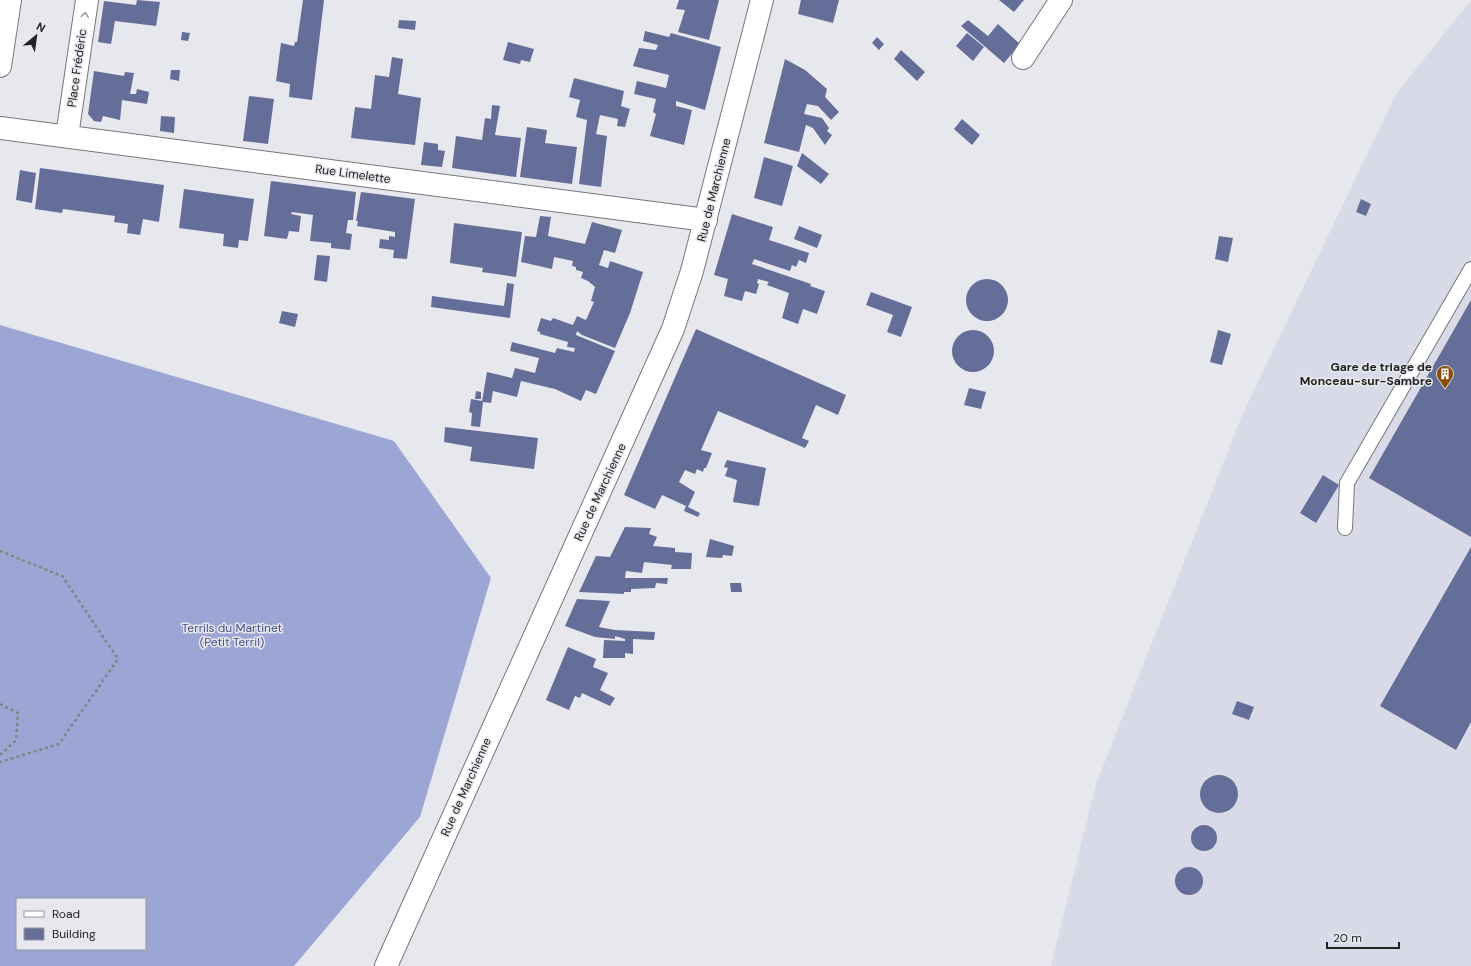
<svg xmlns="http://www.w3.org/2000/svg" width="1471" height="966" viewBox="0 0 1471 966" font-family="'DM Sans',sans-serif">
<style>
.built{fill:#d8dbe7}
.forest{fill:#9ca6d4;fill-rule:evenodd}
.building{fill:#656e98}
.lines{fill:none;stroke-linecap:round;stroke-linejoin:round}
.service-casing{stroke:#76777b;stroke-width:16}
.minor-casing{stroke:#76777b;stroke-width:24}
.secondary-casing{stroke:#76777b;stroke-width:24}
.path{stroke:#828386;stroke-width:2.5;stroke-dasharray:3 3;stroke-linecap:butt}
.service{stroke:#fff;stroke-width:14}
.minor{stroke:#fff;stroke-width:22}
.secondary{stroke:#fff;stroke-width:22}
.oneway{stroke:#9b9b9c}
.labels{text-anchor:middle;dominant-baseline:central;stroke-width:3;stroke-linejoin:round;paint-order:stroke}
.street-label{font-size:12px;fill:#202122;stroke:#e7e8ed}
.poi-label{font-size:12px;font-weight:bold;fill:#202122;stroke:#e7e8ed;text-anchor:end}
.park-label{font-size:12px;fill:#444e89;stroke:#e7e8ed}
</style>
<rect width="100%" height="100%" fill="#e7e8ed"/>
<path class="built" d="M1471 0V966H1051L1096 784 1243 413 1396 94Z"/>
<path class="forest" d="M0 325 394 441 491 578 420 817 294 966H0ZM17 899H145V949H17Z"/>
<path class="building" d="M137 0 160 2 156 26 115 21 111 44 98 42 104 1 136 5Z
M303 0H324L312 100 289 97 290 84 276 81 281 43 294 46 295 42H297Z
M679 0H719L709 40 678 32 685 10 676 9Z
M801 0H839L833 23 798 14Z
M999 0H1024L1014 12Z
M399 20 416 21 415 30 398 28Z
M968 20 988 36 998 24 1020 44 1004 63 961 26Z
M645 31 669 37 671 33 721 47 705 110 676 101V106L692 110 684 145 650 136 656 114 653 112 656 99 634 94 637 81 666 88 669 75 633 66 639 48 656 50 658 45 643 41Z
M182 32 190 33 188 41 181 40Z
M967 33 984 47 973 61 956 46Z
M877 37 884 44 879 50 872 43Z
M508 42 534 49 530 62 521 60 520 64 503 60Z
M901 50 925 72 917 81 894 59Z
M392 57 403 59 398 94 421 98 415 145 351 138 355 107 371 109 375 75 389 77Z
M785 59 805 70 827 89 825 97 839 112 831 120 818 106 807 104 804 114 822 118 829 128 827 131 832 135 825 145 813 128 806 125 799 152 764 143Z
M171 70H180L179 81 170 79Z
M94 71 124 76 125 72 134 73 130 94H136L137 89 149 92 147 104 122 100 120 120 103 116 101 122 94 121 88 114Z
M574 78 624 91 621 106 630 109 625 127 617 126 618 119 600 115 596 134 607 136 601 187 579 184 587 120 576 117 580 100 569 97Z
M249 96 274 99 268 144 243 141Z
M492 105 500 106 495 135 521 138 516 177 452 168 456 136 482 140 485 118 491 119Z
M161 116 175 117 174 133 160 131Z
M962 119 980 135 972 145 954 129Z
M527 127 547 130 545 143 577 147 572 184 520 177Z
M424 142 438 144V150L445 151 442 167 421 165Z
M802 153 829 174 821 184 797 166Z
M764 157 793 166 782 206 754 198Z
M40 168 164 185 159 222 143 219 140 235 127 233 128 224 114 222 115 216 63 209 62 213 35 209Z
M20 170 36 173 32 203 16 200Z
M271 181 356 192 353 220H348L346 233 352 234 350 250 331 248V243L310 241 313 215 292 212 291 214 301 216 299 232 289 231 287 239 264 236Z
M184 189 254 199 248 241 239 240 238 248 223 246 224 234 179 228Z
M361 192 415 199 407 259 393 258 394 250 379 248 380 239 389 240V236L395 237V232L357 226 358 221H356Z
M1361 199 1371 204 1366 216 1356 212Z
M732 214 773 227 769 240 809 253 806 263 799 260 796 267 792 265 790 271 754 259 752 264 811 284 810 286 825 291 817 314 803 309 798 324 782 318 789 293 767 285 769 282 758 279 757 283 759 284 756 294 745 291 742 301 724 296 728 279 714 275Z
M540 216 551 217 548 236 585 244 592 222 622 230 615 253 604 250 599 265 608 268 610 261 643 272 630 313 615 348 582 335 577 331 576 335 615 351 596 394 586 390 581 401 555 389 521 381 517 397 493 391 491 403 483 402 480 427 471 426 472 413 469 412 471 399 482 401 487 372 512 378 515 368 535 373 539 358 510 351 512 342 555 353 557 348 574 352 575 348 567 347 568 342 540 334V332L537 331 541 318 551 321 553 318 573 325 577 316 586 320 594 302 591 301 595 287 588 281 581 278 583 272 576 270V267L572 266 573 261 554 257 552 269 521 262 525 236 536 237Z
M454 223 522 232 516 277 482 272 483 268 450 263Z
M799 226 822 235 817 248 794 239Z
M1219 236 1233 238 1228 262 1215 259Z
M317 255 330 256 327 282 314 280Z
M966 300a21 21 0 1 1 42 0a21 21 0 1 1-42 0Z
M507 283 514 284 510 318 431 307 432 296 504 306Z
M871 292 912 307 901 337 887 332 893 315 866 305Z
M1471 300V537L1369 478Z
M282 311 298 314 295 327 279 323Z
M696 329 846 395 838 415 816 405 802 438 809 441 805 448 718 411 701 450 712 453 706 468H704L703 472 697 469 695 474 685 470 679 482 695 492 688 507 700 513 698 517 684 511 686 506 662 495 655 509 624 495Z
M1218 330 1231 334 1222 365 1210 362Z
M952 351a21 21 0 1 1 42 0a21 21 0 1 1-42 0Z
M969 388 986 392 981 409 964 405Z
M476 391 481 392V399H475Z
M445 427 538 438 534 469 470 461 472 447 444 442Z
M727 460 766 468 759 506 733 502 737 480 725 476 728 468 724 467Z
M1323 475 1339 485 1316 523 1300 513Z
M625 527 651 528 649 534 657 537 653 546 675 548V552L692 553 691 569H671L672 565 644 562 642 573 626 571 625 578H668L667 584 656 583 655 588 631 589V592H624V594L579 592 596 556 610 557Z
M710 539 734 546 732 556 723 555 722 558 706 557Z
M1471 547V722L1456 750 1380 706Z
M730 583H741L742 592H731Z
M577 599 610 601 599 627 615 630 655 632 654 640 633 639V654L625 653V658H603L604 640 625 641V639L615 636V639L595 637 565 626Z
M568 647 596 659 593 667 608 673 600 690 615 698 610 706 582 693 580 698 575 696 569 710 546 700Z
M1237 701 1254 707 1249 720 1232 714Z
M1200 794a19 19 0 1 1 38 0a19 19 0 1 1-38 0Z
M1191 838a13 13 0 1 1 26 0a13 13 0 1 1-26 0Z
M1175 881a14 14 0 1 1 28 0a14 14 0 1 1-28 0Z"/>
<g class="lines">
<defs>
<path id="service" d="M1345 528 1347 483 1471 269"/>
<path id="minor" d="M1023 58 1061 0
M0 66 10 0
M0 128 706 220
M67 136 87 0"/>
<path id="secondary" d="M386 966 673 329 692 271 762 0"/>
</defs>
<use href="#service" class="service-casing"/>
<use href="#minor" class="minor-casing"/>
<use href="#secondary" class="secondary-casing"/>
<path class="path" d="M0 551 62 576 118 659 59 744 0 762
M0 704 18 713 16 740 0 755"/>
<use href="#service" class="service"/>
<use href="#minor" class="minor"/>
<use href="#secondary" class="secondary"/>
</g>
<defs><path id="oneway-chevron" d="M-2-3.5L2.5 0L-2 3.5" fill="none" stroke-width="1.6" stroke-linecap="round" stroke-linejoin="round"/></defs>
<use class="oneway" href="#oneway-chevron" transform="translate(85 15) rotate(-82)"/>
<defs>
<symbol id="building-pin" viewBox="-11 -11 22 30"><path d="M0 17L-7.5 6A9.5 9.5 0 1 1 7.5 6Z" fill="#874e00" stroke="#e7e8ed"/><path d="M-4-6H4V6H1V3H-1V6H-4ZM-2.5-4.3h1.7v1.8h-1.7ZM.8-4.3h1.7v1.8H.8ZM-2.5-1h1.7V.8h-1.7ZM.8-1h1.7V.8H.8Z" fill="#fff"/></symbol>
</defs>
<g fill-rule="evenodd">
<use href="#building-pin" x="1435" y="364" width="20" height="27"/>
</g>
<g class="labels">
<g class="street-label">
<text transform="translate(77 68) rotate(-82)">Place Frédéric</text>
<text transform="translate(353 174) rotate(8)">Rue Limelette</text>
<text transform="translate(714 190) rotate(-76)">Rue de Marchienne</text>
<text transform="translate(600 492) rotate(-65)">Rue de Marchienne</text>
<text transform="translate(466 787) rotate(-66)">Rue de Marchienne</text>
</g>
<g class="poi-label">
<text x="1432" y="367">Gare de triage de<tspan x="1432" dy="14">Monceau-sur-Sambre</tspan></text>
</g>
<g class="park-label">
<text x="232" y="628">Terrils du Martinet<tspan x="232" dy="14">(Petit Terril)</tspan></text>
</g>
</g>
<rect x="16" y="898" width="130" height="52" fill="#e7e8ed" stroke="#97989c"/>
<rect x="24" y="911" width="20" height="6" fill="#ffffff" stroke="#97989c"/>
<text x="52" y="918" font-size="12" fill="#202122">Road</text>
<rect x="24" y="928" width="20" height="12" fill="#656e98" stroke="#97989c"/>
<text x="52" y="938" font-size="12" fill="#202122">Building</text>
<g transform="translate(36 36) rotate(29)" stroke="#e7e8ed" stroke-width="3" paint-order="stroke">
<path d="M0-3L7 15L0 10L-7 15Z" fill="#202122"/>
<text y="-6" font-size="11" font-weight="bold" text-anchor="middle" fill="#202122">N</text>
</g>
<path d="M1327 942v6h72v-6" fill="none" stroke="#202122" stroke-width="2"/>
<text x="1333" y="942" font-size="12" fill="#202122" stroke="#e7e8ed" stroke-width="3" paint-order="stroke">20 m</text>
</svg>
